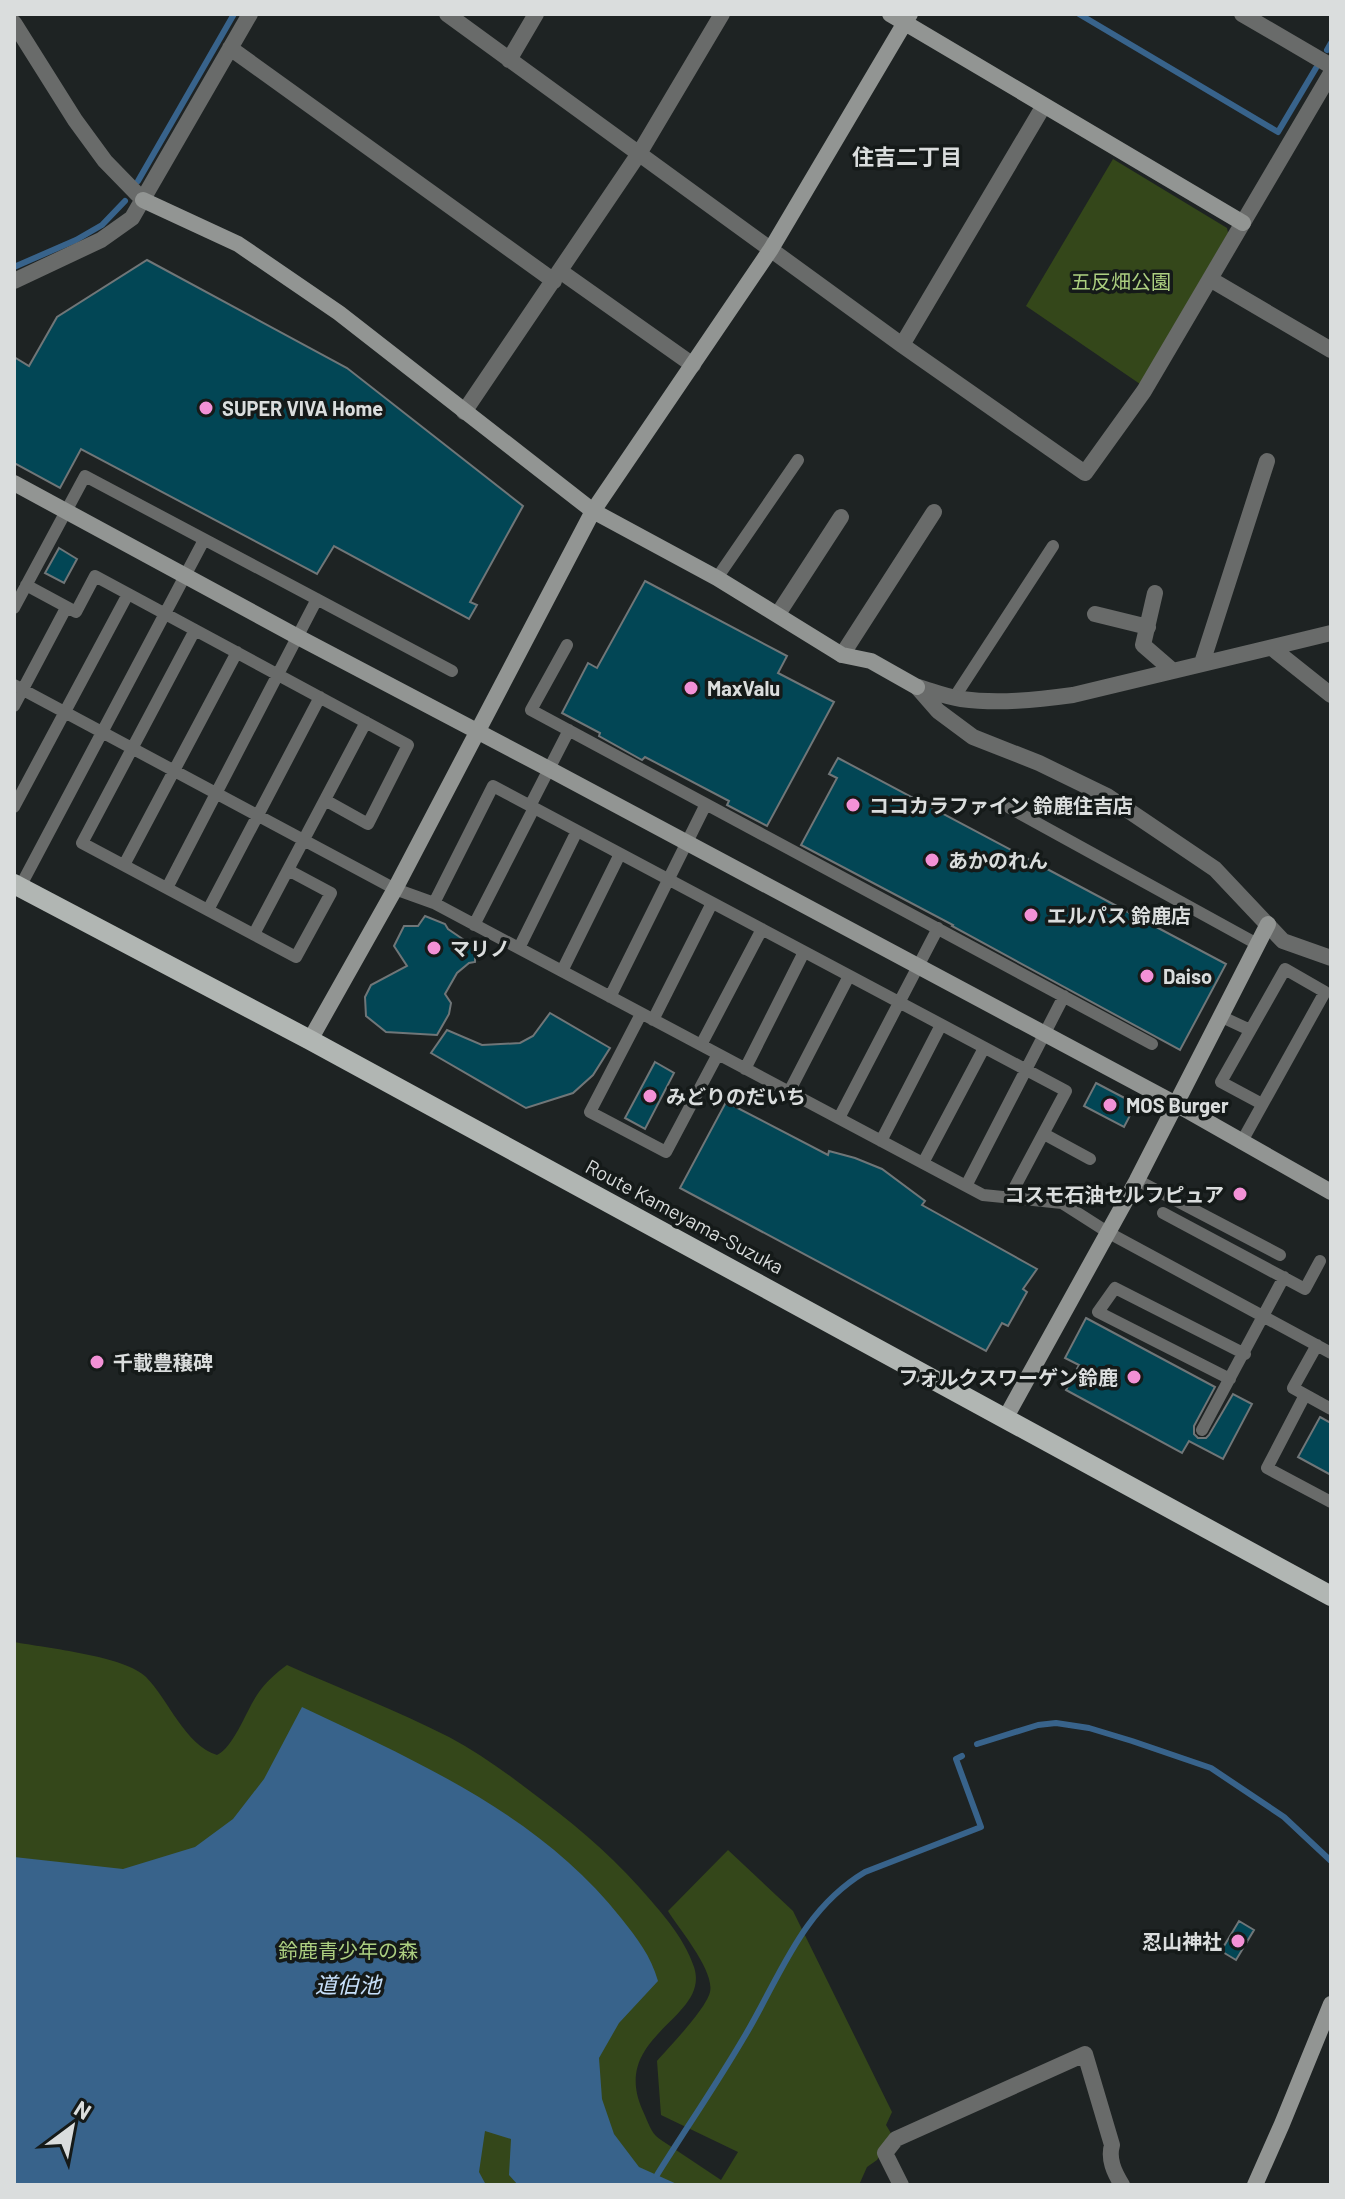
<svg xmlns="http://www.w3.org/2000/svg" width="1345" height="2199" viewBox="0 0 1345 2199" font-family="Barlow,'Noto Sans JP',sans-serif">
<style>
.green{fill:#34471a}
.water{fill:#38638b}
.lines{fill:none;stroke-linecap:round;stroke-linejoin:round}
.stream{stroke:#38638b;stroke-width:6}
.building{fill:#024655;stroke:#707678;stroke-width:2}
.lane{stroke:#696b6a;stroke-width:12}
.street{stroke:#696b6a;stroke-width:16}
.secondary{stroke:#929593;stroke-width:16}
.primary{stroke:#b1b6b3;stroke-width:20}
.poi-dot{fill:#f391d6;stroke:#151a19;stroke-width:3}
.labels{text-anchor:middle;dominant-baseline:central;stroke-width:7;stroke-linejoin:round;paint-order:stroke}
.park-label{font-size:20px;fill:#accf80;stroke:#151a19}
.poi-label{font-size:20px;font-weight:bold;fill:#dadddd;stroke:#151a19;text-anchor:start}
.street-label{font-size:20px;fill:#dadddd;stroke:#151a19}
.neighbourhood-label{font-size:22px;font-weight:bold;fill:#dadddd;stroke:#151a19}
.water-label{font-size:22px;font-style:italic;fill:#c7e0fa;stroke:#151a19}
</style>
<rect width="100%" height="100%" fill="#1e2323"/>
<path class="green" d="M1113 159 1227 228 1228 233 1140 384 1026 306Z
M14 1642C46 1648 125 1656 146 1677 168 1699 185 1745 217 1755 235 1746 246 1710 259 1692 267 1681 276 1673 287 1665 341 1689 396 1710 449 1737 477 1752 504 1771 530 1791 569 1820 606 1850 639 1887 660 1911 683 1935 694 1967 711 2019 610 2034 642 2109 646 2117 650 2130 656 2136 661 2141 670 2145 676 2150 691 2160 706 2170 721 2180L738 2152 661 2115 657 2061C670 2046 706 2009 710 1992 715 1971 679 1929 668 1911L728 1850 793 1911 892 2112 886 2125 892 2135 877 2160 867 2167 859 2185H14Z"/>
<path class="water" d="M302 1707C418 1762 540 1815 621 1918 637 1938 651 1956 658 1981L619 2023 599 2058 602 2099 614 2134 639 2167 679 2185H518L509 2175 511 2139 485 2131 479 2172 486 2185H14V1857L123 1869 195 1847 233 1819 264 1779Z"/>
<g class="lines">
<path class="stream" d="M1079 14 1278 132 1316 68
M1327 50 1331 43
M138 181 234 14
M14 267 76 240 102 225 125 201
M977 1744 1038 1725 1056 1723 1089 1728 1132 1741 1211 1768 1284 1817 1331 1861
M657 2175C685 2130 716 2085 743 2039 780 1978 800 1911 865 1872L981 1827 956 1759 962 1756"/>
</g>
<path class="building" d="M147 260 347 368 523 506 470 602 477 605 469 619 334 546 317 574 81 449 60 488 14 463V357L29 366 57 317Z
M59 548 77 559 64 583 45 573Z
M645 581 787 656 778 673 834 702 767 826 727 805 729 801 645 757 642 760 599 736 600 733 562 713 588 663 597 668Z
M838 758 1226 964 1180 1050 952 926 953 925 801 845 837 778 829 774Z
M425 916 445 924 448 929 470 944 475 950V962L469 963 457 973 445 994 451 1003 449 1014 437 1035 386 1032 366 1016 365 997 371 985 407 966 394 946 404 926H418Z
M550 1013 610 1048 593 1075 573 1093 526 1108 431 1053 447 1030 482 1045 520 1043 533 1036Z
M655 1062 674 1073 645 1129 625 1118Z
M1096 1083 1136 1104 1124 1127 1084 1106Z
M726 1102 828 1155 829 1151 855 1158 882 1169 925 1201 922 1205 1037 1269 1023 1289 1027 1292 1008 1326 1002 1323 986 1351 680 1188Z
M1086 1318 1215 1387 1194 1426V1434L1198 1438H1206L1209 1435 1233 1394 1252 1404 1223 1459 1189 1441 1182 1453 1066 1390 1079 1365 1065 1358Z
M1320 1417 1331 1423V1475L1298 1457Z
M1239 1921 1254 1930 1236 1960 1221 1951Z"/>
<g class="lines">
<path class="lane" d="M717 578 798 460
M26 585 76 612 95 576 408 745 368 824 325 800
M14 608 85 476 452 671
M195 630 82 843 296 957 331 893 288 870
M567 645 531 710 1152 1044
M14 685 395 889 434 903 983 1195 1062 1203 1109 1233 1331 1353
M954 698 1053 546
M14 706 66 608
M530 806 569 730
M14 807 128 594
M1010 808 1257 944
M124 865 237 652
M20 887 204 540
M167 888 317 599
M434 903 493 786 1066 1091 1009 1198
M208 910 320 697
M474 925 534 808
M254 934 366 722
M519 948 577 831
M562 971 620 854
M610 997 706 804
M641 1014 590 1112 666 1152 718 1054
M1220 1016 1250 1030
M653 1020 712 903
M701 1045 762 929
M745 1069 804 952
M789 1092 849 976
M839 1118 938 928
M1044 1134 1090 1159
M881 1141 941 1025
M1241 1143 1325 992 1285 969 1221 1082 1262 1104
M923 1163 984 1048
M1137 1180 1280 1255
M966 1186 1064 996
M1163 1213 1305 1289 1320 1261
M1317 1345 1293 1388 1331 1409
M1230 1379 1098 1312 1115 1288 1245 1354
M1305 1395 1267 1468 1331 1502
M1202 1430 1284 1277"/>
<path class="street" d="M447 14 902 345 1085 473 1144 391 1331 73
M1242 14 1331 66
M14 23 75 120 105 161 143 200
M230 48 554 281
M509 60 536 14
M560 271 693 365
M1210 279 1331 350
M14 281 101 240 132 218 250 14
M902 345 1043 107
M464 412 640 152 722 14
M1155 593 1143 645 1173 671
M778 614 841 517
M1095 614 1148 627
M1272 648 1331 695
M842 655 934 512
M1202 663 1267 461
M917 687 938 711 973 737 1039 763 1107 796 1215 869 1283 941 1331 958
M918 687C932 691 946 697 961 699 998 704 1036 700 1073 695L1331 633
M901 2185 885 2153 896 2139 1085 2054 1112 2145C1108 2159 1114 2172 1122 2185"/>
<path class="secondary" d="M890 14 1243 223
M143 200 238 244 339 313 593 511 717 578 842 655 871 661 917 687
M14 483 298 637 549 769 1176 1104 1331 1192
M310 1040 395 889 593 511 771 249 910 14
M1006 1417 1137 1180 1268 924
M1255 2185 1282 2124 1331 2004"/>
<path class="primary" d="M14 884 310 1040 1331 1596"/>
</g>
<g class="poi-dot">
<circle cx="206" cy="408" r="8"/>
<circle cx="691" cy="688" r="8"/>
<circle cx="853" cy="805" r="8"/>
<circle cx="932" cy="860" r="8"/>
<circle cx="1031" cy="915" r="8"/>
<circle cx="434" cy="948" r="8"/>
<circle cx="1147" cy="976" r="8"/>
<circle cx="650" cy="1096" r="8"/>
<circle cx="1110" cy="1105" r="8"/>
<circle cx="1240" cy="1194" r="8"/>
<circle cx="97" cy="1362" r="8"/>
<circle cx="1134" cy="1377" r="8"/>
<circle cx="1238" cy="1941" r="8"/>
</g>
<g class="labels">
<g class="park-label">
<text x="1121" y="281">五反畑公園</text>
<text x="348" y="1950">鈴鹿青少年の森</text>
</g>
<g class="poi-label">
<text x="222" y="408">SUPER VIVA Home</text>
<text x="707" y="688">MaxValu</text>
<text x="869" y="805">ココカラファイン 鈴鹿住吉店</text>
<text x="948" y="860">あかのれん</text>
<text x="1047" y="915">エルパス 鈴鹿店</text>
<text x="450" y="948">マリノ</text>
<text x="1163" y="976">Daiso</text>
<text x="666" y="1096">みどりのだいち</text>
<text x="1126" y="1105">MOS Burger</text>
<text x="1224" y="1194" text-anchor="end">コスモ石油セルフピュア</text>
<text x="113" y="1362">千載豊穣碑</text>
<text x="1118" y="1377" text-anchor="end">フォルクスワーゲン鈴鹿</text>
<text x="1222" y="1941" text-anchor="end">忍山神社</text>
</g>
<g class="street-label">
<text transform="translate(685 1216) rotate(28)">Route Kameyama-Suzuka</text>
</g>
<g class="neighbourhood-label">
<text x="907" y="156">住吉二丁目</text>
</g>
<g class="water-label">
<text x="348" y="1984">道伯池</text>
</g>
</g>
<rect width="1345" height="2199" fill="none" stroke="#dadddd" stroke-width="32"/>
<g transform="translate(72 2127) rotate(32)" stroke="#151a19" stroke-width="6" paint-order="stroke">
<path d="M0-6L14 30L0 20L-14 30Z" fill="#dadddd"/>
<text y="-12" font-size="22" font-weight="bold" text-anchor="middle" fill="#dadddd">N</text>
</g>
</svg>
